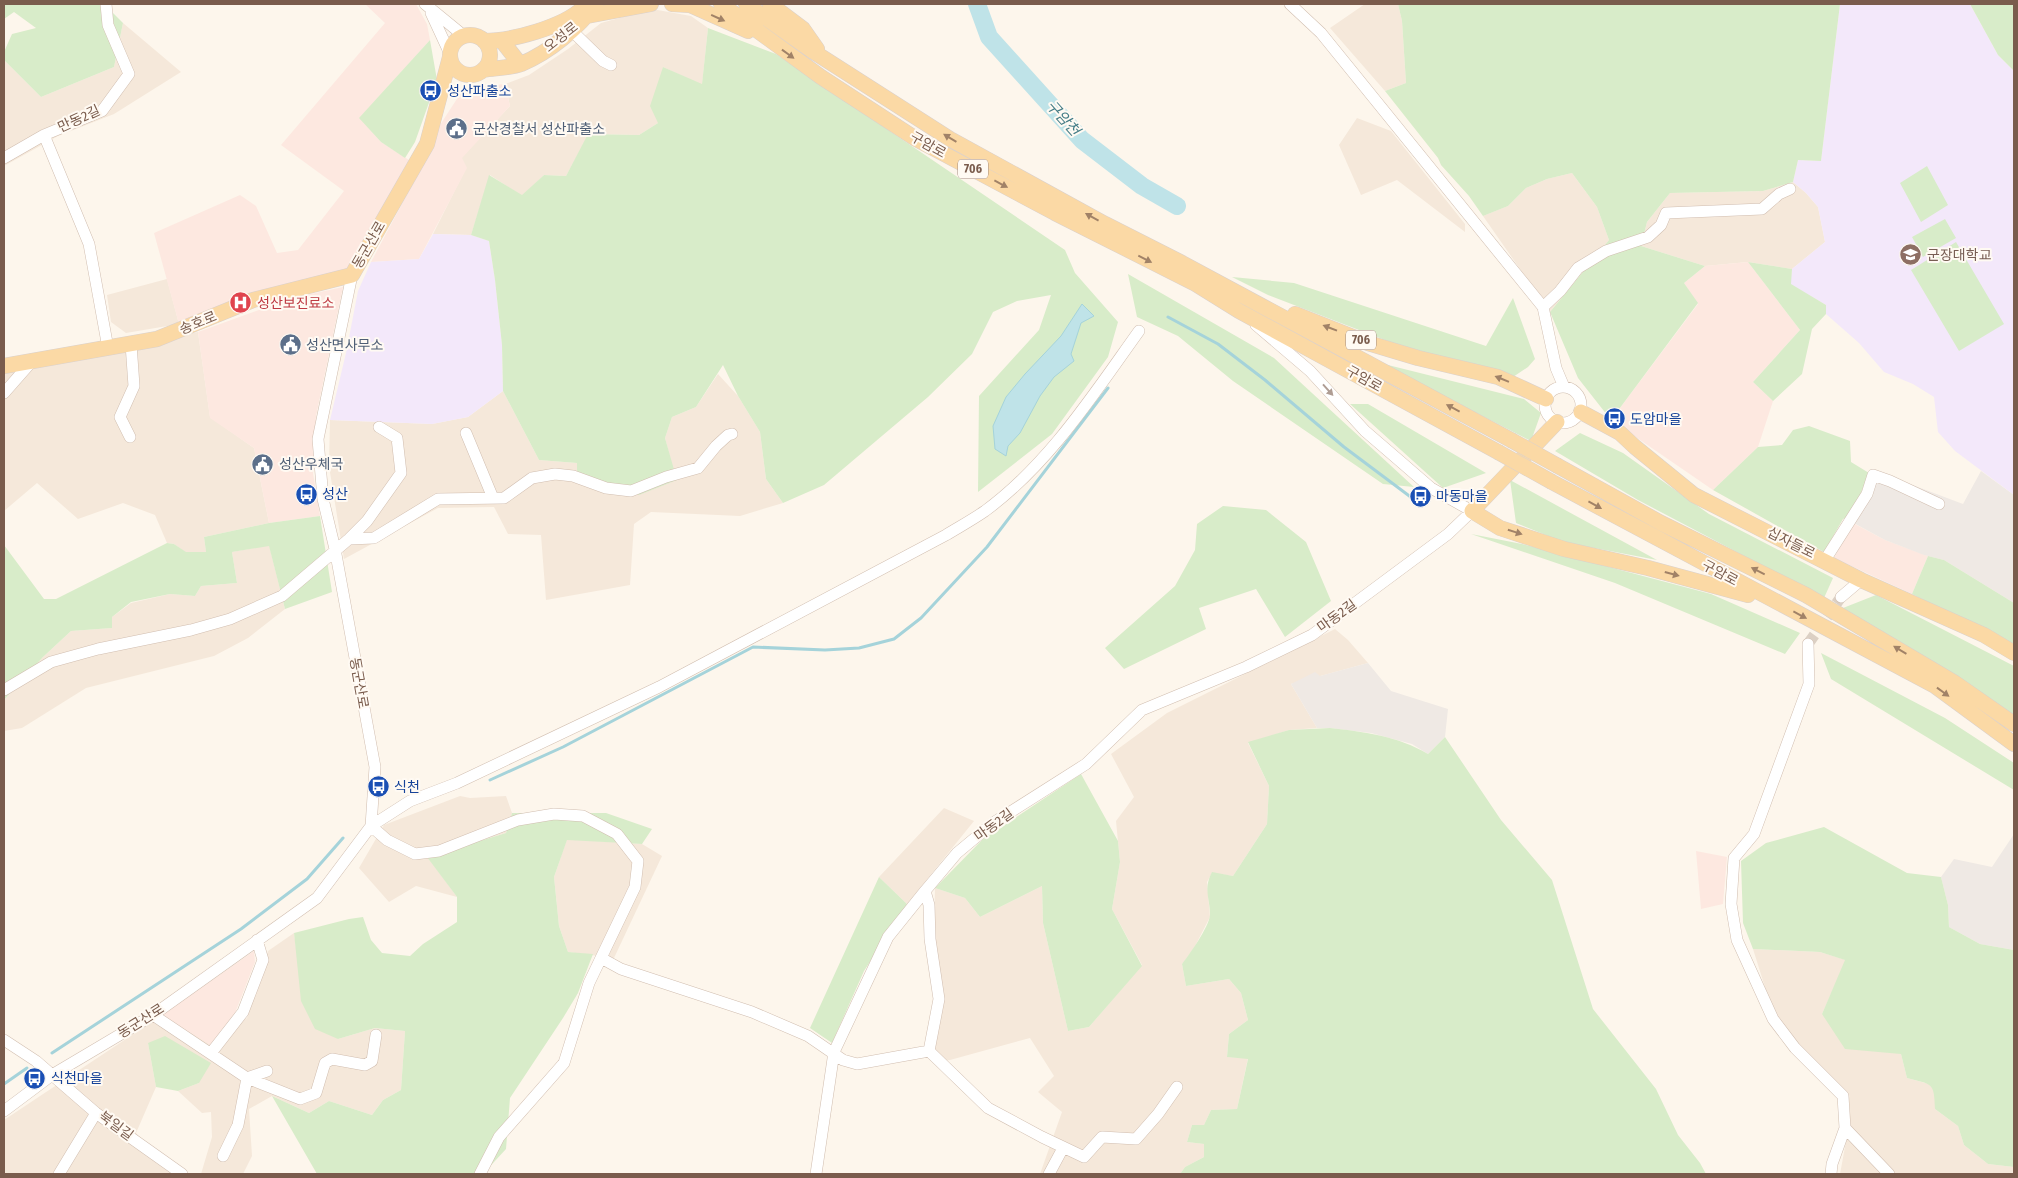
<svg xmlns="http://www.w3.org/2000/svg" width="2018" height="1178" viewBox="0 0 2018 1178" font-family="'Fira Sans Condensed','Noto Sans KR',sans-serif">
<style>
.residential{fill:#f5e8da}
.commercial{fill:#fde8e0}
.industrial{fill:#efe9e4}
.education{fill:#f3e8fa}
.green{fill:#d8ecc9}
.water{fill:#bfe3e8;stroke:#a5d3da}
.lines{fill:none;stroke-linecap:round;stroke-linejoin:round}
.stream{stroke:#a5d3da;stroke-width:3}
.river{stroke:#bfe3e8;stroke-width:18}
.minor-tunnel{stroke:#dcd0c4;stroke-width:11;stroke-dasharray:11 5.5;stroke-linecap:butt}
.minor-casing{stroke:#d1beb0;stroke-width:12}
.major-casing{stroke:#dad1cd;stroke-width:16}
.minor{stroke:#fff;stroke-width:11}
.major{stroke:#fbd9a5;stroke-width:15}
.major-bridge-casing{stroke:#dad1cd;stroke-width:16;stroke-linecap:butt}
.major-bridge{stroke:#fbd9a5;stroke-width:15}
.oneway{fill:#a18267}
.oneway2{fill:#af9d94}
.labels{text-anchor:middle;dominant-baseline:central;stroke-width:4;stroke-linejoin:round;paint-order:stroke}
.shield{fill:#fffaf3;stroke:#a28b7f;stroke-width:1}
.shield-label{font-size:12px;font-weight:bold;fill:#7a5c4d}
.street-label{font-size:14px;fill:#7a5c4d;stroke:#fffaf3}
.transit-label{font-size:14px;fill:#164399;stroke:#fffaf3;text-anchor:start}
.service-label{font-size:14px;fill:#4e5e75;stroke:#fffaf3;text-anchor:start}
.education-label{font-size:14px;fill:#785e54;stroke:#fffaf3;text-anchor:start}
.health-label{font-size:14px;fill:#be3a42;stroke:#fffaf3;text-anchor:start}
.water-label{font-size:15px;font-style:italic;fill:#437c86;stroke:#fffaf3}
</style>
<rect width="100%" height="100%" fill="#fdf6ec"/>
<path class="residential" d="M1365 4H1398L1402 21 1406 83 1385 91 1330 28Z
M652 9 691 16 708 28 702 85 663 67 658 123 639 135 589 134 566 176 544 175 522 196 490 175 471 235 433 234 466 168 461 158 510 106 505 84 529 75 568 49 601 23Z
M123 23 181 72 114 114 58 136 4 166V60L41 97 114 67Z
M1357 118 1391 131 1465 224V232L1397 180 1361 195 1339 145Z
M1572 173 1597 207 1609 240 1550 312 1483 216 1508 206 1526 188 1547 179Z
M1793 182 1806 193 1818 207 1825 242 1792 269 1748 262 1705 266 1641 246 1647 222 1670 193 1763 191Z
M167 279 179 324 126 333 111 322 107 295Z
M198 332 210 417 254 448 269 523 204 537 206 552H185L174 544 167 543 155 515 123 503 78 519 37 483 4 511V371Z
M718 374 738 396 760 432 766 479 783 503 740 516 651 512 634 524 630 585 546 600 541 535 508 534 494 507 438 508 344 559 329 466 330 420 432 424 468 417 503 391 539 460 577 463 676 480 665 438 672 417 696 407Z
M269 545 285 609 248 638 214 656 86 688 22 728 4 731 5 699 43 657 71 631 112 628V617L131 603 170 594 195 596 201 586 237 583 232 552Z
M1335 629 1348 640 1368 663 1291 684 1317 728 1289 730 1248 743 1269 786 1267 824 1233 876 1212 873 1207 882 1210 917 1193 950 1182 964 1186 986 1229 979 1241 993 1248 1020 1229 1034 1227 1057 1248 1058 1237 1109 1211 1110 1204 1125H1192L1187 1142 1204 1144V1157L1185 1167 1180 1174H1040L1062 1112 1038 1092 1054 1076 1030 1038 950 1060 932 1062 944 1002 934 932 935 888 965 898 980 917 1042 886 1043 923 1068 1031 1089 1027 1142 965 1112 909 1120 862 1116 821 1134 797 1111 754 1167 713Z
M460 796 470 798 506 796 512 813 506 833 428 857 457 897 416 886 389 902 359 868 384 825Z
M944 808 974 821 907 904 879 877Z
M567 839 642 844 662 856 614 958 568 952 559 926 554 877Z
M294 933 298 962 338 1039 375 1028 405 1031 401 1090 383 1100 372 1115 329 1101 309 1113 272 1096 249 1109 252 1156 243 1174H201L212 1137 211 1112 202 1113 178 1091 199 1083 148 1043 156 1087 136 1133 173 1174H4V1120L162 1015 210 1044 247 1018 268 951Z
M1753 949 1820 952 1846 960 1822 1014 1901 1054 1907 1078 1929 1084 1935 1090V1109L1958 1126 1964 1145 1988 1164 2014 1167V1174H1840L1849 1125 1846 1092 1814 1064 1789 1034 1770 1003Z"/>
<path class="commercial" d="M365 4H416L427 24 430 40 360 118 381 142 412 162 349 272 179 324 154 233 240 195 256 206 277 253 298 250 344 191 281 145 385 23Z
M505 84 510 106 462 158 467 168 419 259 371 262 428 155 440 125 464 88Z
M1748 262 1800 330 1753 382 1773 401 1758 447 1713 490 1611 420 1698 304 1684 283 1705 266Z
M343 287 316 416 313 473 320 516 269 523 254 448 210 418 198 332 292 298Z
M1853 523 1885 540 1928 556 1912 594 1834 558Z
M1696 851 1727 857 1723 904 1701 909Z
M254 951 255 962 235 1013 210 1045 162 1015Z"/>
<path class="industrial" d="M1870 469 1963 504 1981 471 2014 495V603L1944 560 1924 555 1885 540 1850 521Z
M1368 663 1391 691 1448 709 1445 737 1428 754 1412 744 1371 733 1330 728H1317L1291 684 1315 672 1320 676Z
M2014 834V950L1980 944 1949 927 1948 905 1941 877 1954 859 1992 867Z"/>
<path class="education" d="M1840 4H1970L1998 55 2014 71V495L1955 451 1938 432 1934 397 1913 384 1884 372 1859 343 1826 314V305L1790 284 1792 269 1825 242 1818 207 1806 193 1793 182 1798 160 1821 161Z
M433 234 471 235 489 241 495 280 502 345 503 391 468 417 432 424 330 420 346 353 358 291 371 262 419 259Z"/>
<path class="green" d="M4 4H104L123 23 114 67 41 97 4 60V52L12 34 36 28 14 12 4 19Z
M1398 4H1840L1821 161 1798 160 1793 182 1763 191 1670 193 1647 222 1641 246 1705 266 1684 283 1698 303 1611 420 1578 378 1550 312 1609 240 1597 207 1572 173 1547 179 1526 188 1508 206 1483 216 1469 196 1441 165 1438 158 1385 91 1406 83 1402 21Z
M1970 4H2014V71L1998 55Z
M708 28 776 54 1065 250 1075 273 1118 322 1108 357 1052 434 978 492 979 396 1039 330 1051 295 1017 301 993 312 972 354 928 397 824 485 783 503 766 479 760 432 738 396 723 365 696 407 672 417 665 438 677 480 639 495 577 477V463L539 460 503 391 502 345 495 280 489 241 471 235 489 175 522 195 544 175 566 176 588 134 639 135 658 123 650 106 663 67 702 84Z
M430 40 437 80 415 142 405 158 381 142 359 118Z
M1927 166 1948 205 1921 222 1900 183Z
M1945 219 1956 238 1923 257 1912 237Z
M1956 242 2004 324 1959 351 1911 270Z
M1748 262 1792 269 1791 284 1826 305V314L1812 329 1802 374 1773 401 1753 382 1800 330Z
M1128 274 1274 358 1414 487 1383 484 1233 381 1178 336 1137 317Z
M1232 277 1294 283 1486 346 1513 298 1535 359 1528 367 1513 377 1411 350 1268 295Z
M1380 363 1524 399 1541 413 1531 441Z
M1350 404H1368L1486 473 1443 488Z
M1809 426 1850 441 1851 462 1869 473 1852 515 1843 519 1824 552 1713 490 1758 447 1782 445 1793 430Z
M1580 433 1623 453 1709 514 1833 578 1824 598 1638 500 1555 451Z
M1510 480 1657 560 1563 542 1516 523Z
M1223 506 1266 510 1306 542 1331 601 1285 637 1256 589 1199 608 1206 629 1124 669 1105 648 1175 586 1195 550 1197 524Z
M320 516 332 592 285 609 269 546 232 552 237 583 201 586 195 596 170 594 131 602 112 617V628L71 631 43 657 4 700V545L44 599H56L167 543 174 544 186 552H206L204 537 269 523Z
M1471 534 1522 544 1711 594 1800 633 1785 654 1615 583Z
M1928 556 1944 560 2014 603V646L1912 594Z
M1876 595 2014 666V715L1843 608Z
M1821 653 1945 718 2014 763V790L1831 679Z
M1330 728C1365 732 1398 736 1428 754L1445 737 1501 820 1552 880 1593 1009 1656 1089 1678 1135 1700 1163 1706 1174H1180L1185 1167 1204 1157V1144L1187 1142 1192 1125H1204L1211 1110 1237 1109 1248 1059 1227 1057 1229 1034 1248 1020 1241 993 1229 979 1186 986 1182 964C1189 955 1209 927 1210 915 1210 898 1203 889 1212 872L1233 876 1267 824 1269 786 1248 742 1289 730Z
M1081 774 1118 841 1120 862 1112 909 1142 966 1089 1027 1068 1031 1043 923 1042 886 980 917 965 898 935 888 982 840Z
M512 813H606L652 829 642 844 567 840 554 877 559 926 568 952 593 954 578 993 563 1018 510 1098 506 1149 483 1174H317L272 1096 309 1113 329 1101 372 1115 383 1100 401 1090 405 1031 375 1028 338 1039 315 1029 301 1001 294 933 349 919 363 917 371 940 382 953 410 956 423 944 457 922V897L427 857 506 833Z
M1824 827 1907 873 1941 877 1948 905 1949 927 1980 944 2014 950V1167L1988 1164 1964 1145 1958 1126 1935 1109C1934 1082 1933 1085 1907 1078L1901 1054 1845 1049 1822 1014 1845 960 1820 952 1753 949 1743 923 1741 861 1766 843Z
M879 877 907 904 864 971 832 1043 810 1028Z
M165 1036 211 1063 199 1083 178 1091 156 1087 148 1043Z"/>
<path class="water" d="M1082 304 1094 316 1081 323 1071 354 1074 361 1054 377 1040 396 1020 433 1008 446 1006 456 995 449 993 426 1006 397 1025 374 1061 336Z"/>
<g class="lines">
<path class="stream" d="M1168 317 1218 344 1265 380 1344 447 1412 498
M490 780 563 747 753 647 825 650 859 648 894 639 921 618 987 547 1108 388
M52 1053 241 929 307 879 343 838
M4 1084 27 1068"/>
<path class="river" d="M977 4 989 37 1082 140 1142 186 1177 206"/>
<path class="minor-tunnel" d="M1808 644 1841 597"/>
<defs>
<path id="minor" d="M425 4 464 36
M1290 4 1321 33 1543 307 1556 368 1564 387
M431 13 450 54
M571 30 603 61 611 65
M44 135 89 244 108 348
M4 158 44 135 102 111 129 74 108 25 106 4
M1543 307 1560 291 1578 268 1606 251 1648 237 1661 225 1666 213 1762 209 1779 194 1790 189
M1545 405a18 18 0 1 1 36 0a18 18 0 1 1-36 0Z
M4 393 33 360
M466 433 493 498
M130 437 120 417 134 386 131 344
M349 539 374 538 438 499 504 498 532 478 555 474 573 476 606 488 631 491 666 477 698 468 716 446 728 435 732 434
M1825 560 1867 494 1873 475 1890 481 1939 504
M1841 597 1861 580
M1808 644 1809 684 1754 834 1734 858 1731 904 1737 940 1773 1019 1795 1048 1843 1096 1845 1128 1889 1174
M4 690 51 662 98 649 191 630 230 619 282 596 349 539 367 521 401 473 397 438 379 427
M601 958 621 969 752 1012 808 1036 843 1060 857 1064 929 1051
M153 1015 247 1078 267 1071
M4 1040 36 1061 96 1113 182 1174
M211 1053 243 1012 263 960 257 940
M1177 1087 1158 1114 1136 1139 1102 1137 1084 1157 1042 1137 988 1108 929 1051 939 999 930 939 929 905 925 891 957 853 993 823 1086 764 1142 710 1246 667 1312 635 1448 534 1472 511 1431 488 1401 462 1365 431 1310 371 1256 325
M4 1111 52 1075 153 1015 317 898 371 826 375 767 335 549 323 499 318 439 352 275
M223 1156 238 1125 247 1078 300 1099 316 1093 325 1063 332 1059 365 1065 372 1061 376 1035
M59 1174 96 1113
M480 1174 499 1137 564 1063 589 983 635 887 638 861 617 834 583 816 554 814 518 820 439 851 415 854 387 840 371 826 410 801 457 783 659 687 946 535C959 527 972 520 985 511 1049 464 1093 395 1139 331
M816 1174 834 1052 888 937 925 891
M1049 1174 1063 1148
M1831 1174 1832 1164 1845 1128"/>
<path id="major" d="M672 4 690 5 748 31
M721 4 821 77 916 139 1055 213 1194 283 1239 311 1498 452
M746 4 814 52 950 139 1105 224 1182 263 1511 440
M770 4 803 29 817 49
M587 16 651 4
M450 55a20 20 0 1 1 40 0a20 20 0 1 1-40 0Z
M484 41C512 41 563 27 583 8
M502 41 520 64
M483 70C495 68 510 68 521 64 550 52 578 28 596 4
M1295 314 1368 343 1418 358 1498 377 1546 399
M4 366 157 339 253 300 352 275 427 144 450 57
M1581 412 1620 433 1635 447 1694 495 1861 580 1984 635 2014 653
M1557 422 1472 511 1500 528 1564 549 1648 568 1748 595
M1558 466 1661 523 1806 595 1955 683 2014 724
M1552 482 1935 686 2014 744"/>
</defs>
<use href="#minor" class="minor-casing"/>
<use href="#major" class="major-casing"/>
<use href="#minor" class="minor"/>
<use href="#major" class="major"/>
<defs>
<path id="major-bridge" d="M1511 440 1558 466
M1498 452 1552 482"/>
</defs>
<use href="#major-bridge" class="major-bridge-casing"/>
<use href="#major-bridge" class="major-bridge"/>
</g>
<defs><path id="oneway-solid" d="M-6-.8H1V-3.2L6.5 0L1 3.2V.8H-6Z" transform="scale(1.25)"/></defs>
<g class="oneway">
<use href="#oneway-solid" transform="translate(718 18) rotate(24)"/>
<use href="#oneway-solid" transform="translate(788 54) rotate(36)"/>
<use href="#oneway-solid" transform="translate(950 138) rotate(-149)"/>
<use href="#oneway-solid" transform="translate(1001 184) rotate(28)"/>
<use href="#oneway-solid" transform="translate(1092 217) rotate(-151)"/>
<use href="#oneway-solid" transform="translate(1145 259) rotate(27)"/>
<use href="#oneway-solid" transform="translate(1330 328) rotate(-159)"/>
<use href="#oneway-solid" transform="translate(1502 379) rotate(-158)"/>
<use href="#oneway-solid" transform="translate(1453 408) rotate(-152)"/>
<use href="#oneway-solid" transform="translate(1595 505) rotate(29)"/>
<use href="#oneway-solid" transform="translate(1515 532) rotate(18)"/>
<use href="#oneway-solid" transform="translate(1758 571) rotate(-153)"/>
<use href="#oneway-solid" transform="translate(1672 574) rotate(15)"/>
<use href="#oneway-solid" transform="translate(1800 615) rotate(28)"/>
<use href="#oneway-solid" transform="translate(1900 650) rotate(-149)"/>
<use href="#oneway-solid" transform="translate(1943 692) rotate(36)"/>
</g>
<use class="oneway2" href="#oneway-solid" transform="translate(1328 390) rotate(48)"/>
<defs>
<symbol id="bus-disc" viewBox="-11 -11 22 22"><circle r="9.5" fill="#1a4fb4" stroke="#fffaf3"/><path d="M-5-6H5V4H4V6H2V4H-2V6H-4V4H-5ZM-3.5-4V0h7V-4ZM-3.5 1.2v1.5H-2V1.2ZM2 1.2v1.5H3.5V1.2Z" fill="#fff"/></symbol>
<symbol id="civic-disc" viewBox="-11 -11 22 22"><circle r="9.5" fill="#5c6f8a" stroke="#fffaf3"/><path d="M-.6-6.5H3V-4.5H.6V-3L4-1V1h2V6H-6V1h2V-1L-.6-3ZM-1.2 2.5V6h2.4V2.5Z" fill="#fff"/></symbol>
<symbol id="university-disc" viewBox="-11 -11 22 22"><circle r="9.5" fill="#8d6e63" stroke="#fffaf3"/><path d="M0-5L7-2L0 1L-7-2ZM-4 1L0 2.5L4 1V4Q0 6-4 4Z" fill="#fff"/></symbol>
<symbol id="hospital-disc" viewBox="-11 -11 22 22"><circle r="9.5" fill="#e0444e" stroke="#fffaf3"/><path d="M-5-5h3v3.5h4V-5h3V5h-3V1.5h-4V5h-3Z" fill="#fff"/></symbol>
</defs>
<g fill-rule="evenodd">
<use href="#bus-disc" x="418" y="78" width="25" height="25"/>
<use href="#civic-disc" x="444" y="116" width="25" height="25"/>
<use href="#university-disc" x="1898" y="242" width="25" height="25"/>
<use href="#hospital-disc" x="228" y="290" width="25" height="25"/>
<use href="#civic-disc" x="278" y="332" width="25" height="25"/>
<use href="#bus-disc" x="1602" y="406" width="25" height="25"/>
<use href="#civic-disc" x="250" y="452" width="25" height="25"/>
<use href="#bus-disc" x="294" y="482" width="25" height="25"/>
<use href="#bus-disc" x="1408" y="484" width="25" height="25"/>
<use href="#bus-disc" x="366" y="774" width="25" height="25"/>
<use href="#bus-disc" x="22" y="1066" width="25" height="25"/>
</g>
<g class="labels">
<g class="shield">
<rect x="958" y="159.5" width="30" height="19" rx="4"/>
<rect x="1346" y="330.5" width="30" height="19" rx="4"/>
</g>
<g class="shield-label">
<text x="973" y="169">706</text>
<text x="1361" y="340">706</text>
</g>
<g class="street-label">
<text transform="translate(561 37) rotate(-38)">오성로</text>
<text transform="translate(79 119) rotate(-25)">만동2길</text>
<text transform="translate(928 145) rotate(29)">구암로</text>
<text transform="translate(369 245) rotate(-60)">동군산로</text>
<text transform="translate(198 323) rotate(-22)">송호로</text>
<text transform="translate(1364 379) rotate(29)">구암로</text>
<text transform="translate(1791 543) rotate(27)">십자들로</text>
<text transform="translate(1720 573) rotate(28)">구암로</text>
<text transform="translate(1337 616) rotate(-36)">마동2길</text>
<text transform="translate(359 683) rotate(80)">동군산로</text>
<text transform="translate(994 825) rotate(-36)">마동2길</text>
<text transform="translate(141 1021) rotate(-32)">동군산로</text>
<text transform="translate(116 1126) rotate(36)">북일길</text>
</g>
<g class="transit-label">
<text x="447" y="91">성산파출소</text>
<text x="1630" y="419">도암마을</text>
<text x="322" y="494">성산</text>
<text x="1436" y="496">마동마을</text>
<text x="394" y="787">식천</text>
<text x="51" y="1078">식천마을</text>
</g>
<g class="service-label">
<text x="473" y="129">군산경찰서 성산파출소</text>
<text x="306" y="345">성산면사무소</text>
<text x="279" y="464">성산우체국</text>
</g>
<g class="education-label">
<text x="1927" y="255">군장대학교</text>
</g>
<g class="health-label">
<text x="257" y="303">성산보진료소</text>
</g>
<g class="water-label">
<text transform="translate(1063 118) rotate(48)">구암천</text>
</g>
</g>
<rect width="2018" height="1178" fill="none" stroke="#7a5c4d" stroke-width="10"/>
</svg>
